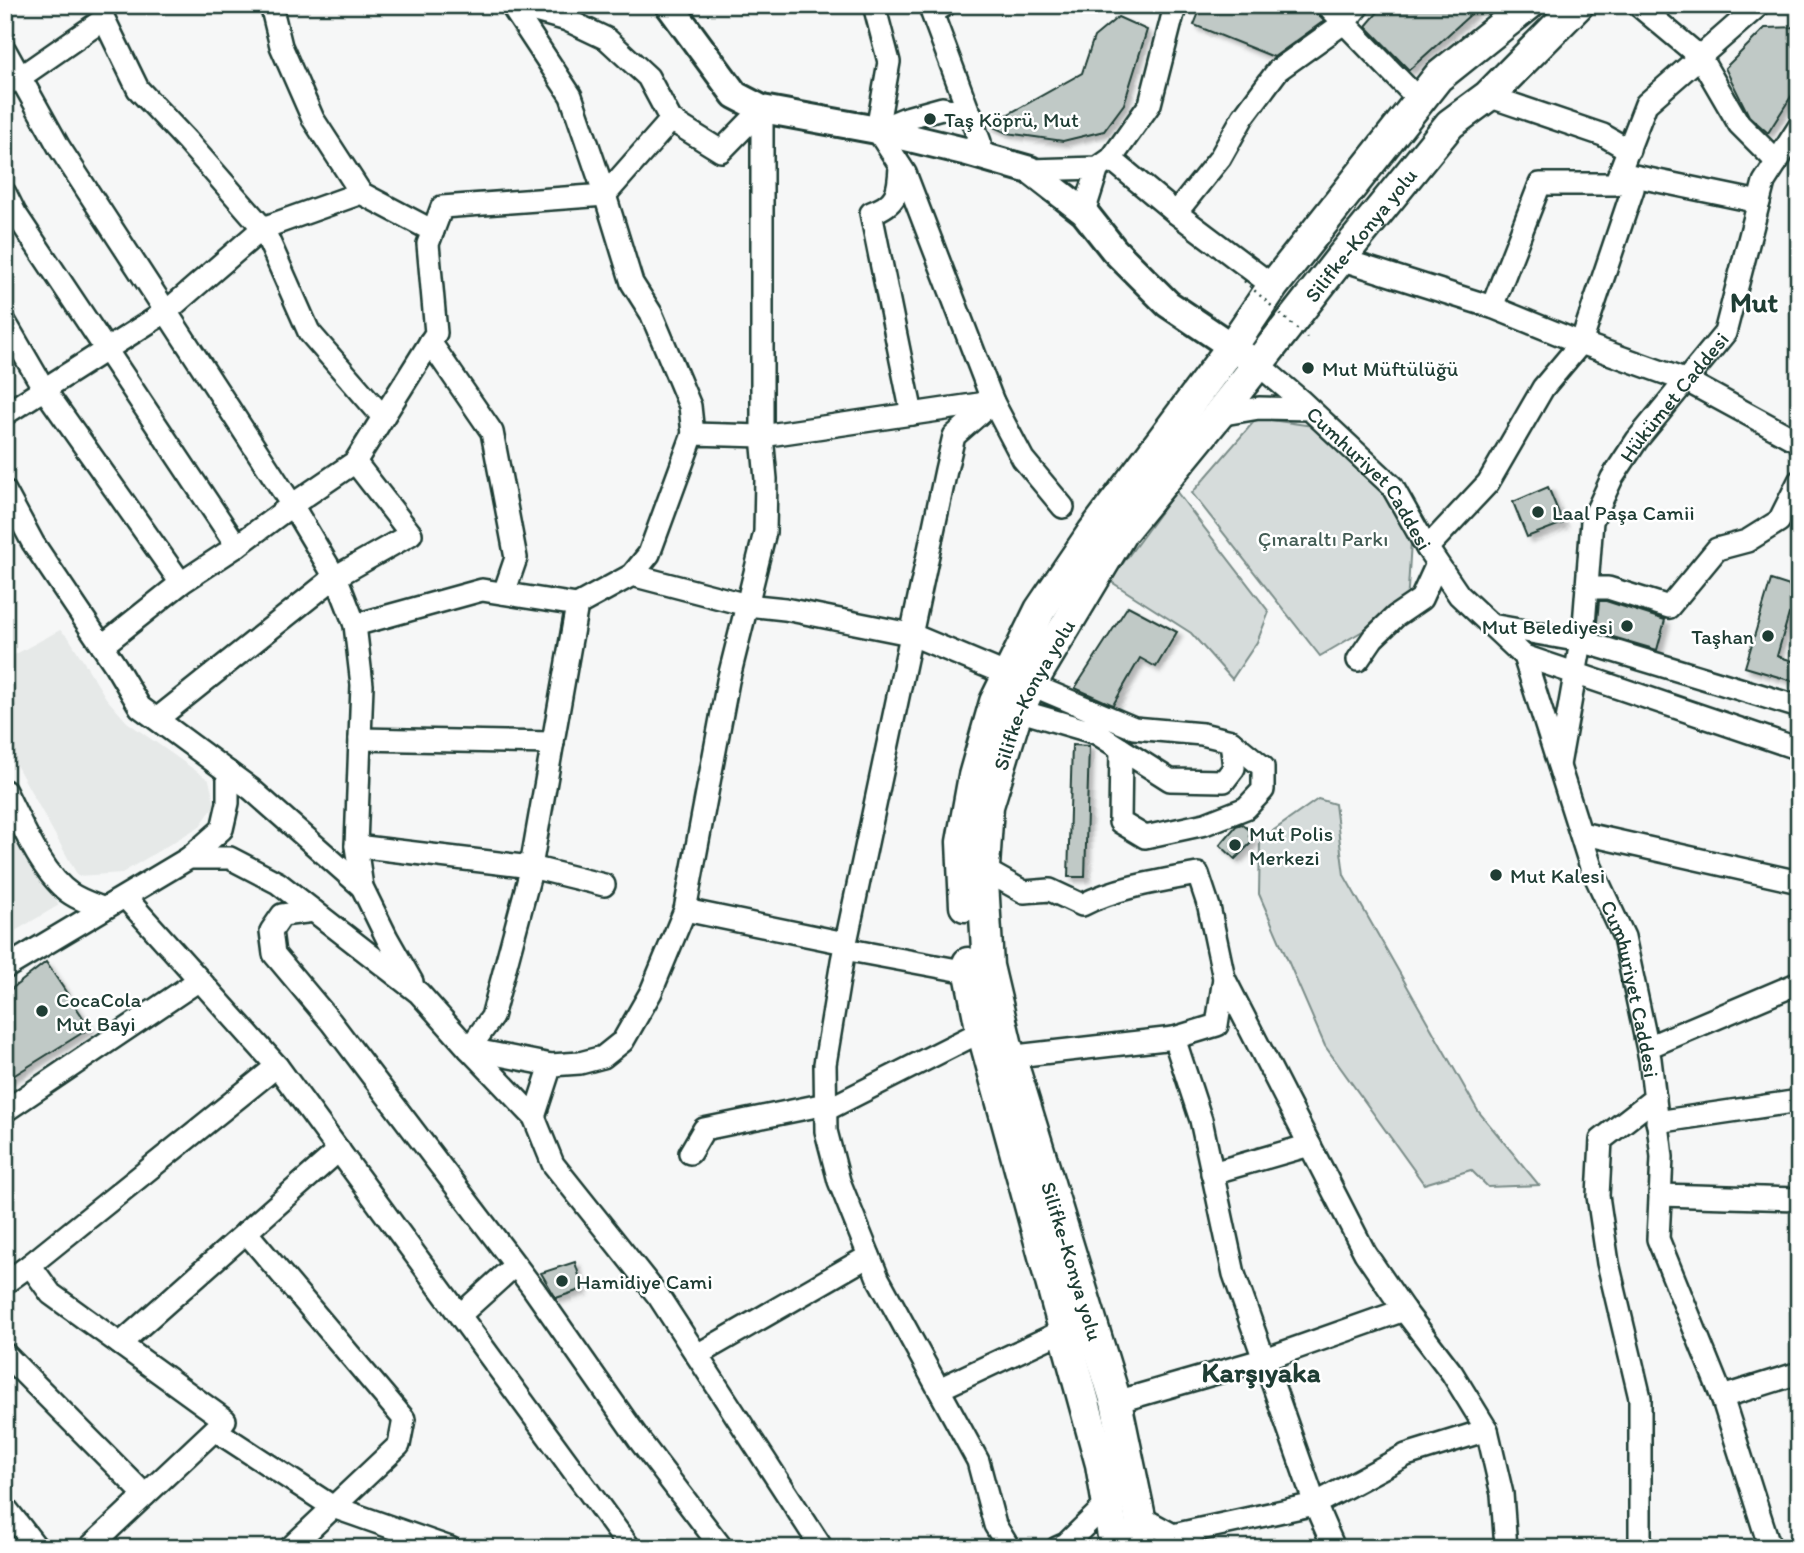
<svg xmlns="http://www.w3.org/2000/svg" width="1804" height="1553" viewBox="0 0 1804 1553" font-family="Itim,sans-serif">
<style>
.built{fill:#e6e9e8}
.green{fill:#d6dcdb;stroke:#7a8c88;stroke-width:2}
.building{fill:#c0c9c6;stroke:#1f3d34;stroke-width:2;filter:url(#shadow)}
.lines{fill:none;stroke-linecap:round;stroke-linejoin:round}
.minor-casing{stroke:#1f3d34;stroke-width:26}
.major-casing{stroke:#1f3d34;stroke-width:32}
.highway-casing{stroke:#1f3d34;stroke-width:35}
.minor{stroke:#fff;stroke-width:21}
.major{stroke:#fff;stroke-width:26}
.highway{stroke:#fff;stroke-width:30}
.path-bridge{stroke:#1f3d34;stroke-width:2.5;stroke-dasharray:2 5;stroke-linecap:butt}
.poi-dot{fill:#1f3d34;stroke:#fff;stroke-width:2.5}
.labels{text-anchor:middle;dominant-baseline:central;stroke-width:5;stroke-linejoin:round;paint-order:stroke}
.poi-label{font-size:21px;fill:#1f3d34;stroke:#fff;text-anchor:start}
.street-label{font-size:21px;fill:#1f3d34;stroke:#fff}
.park-label{font-size:21px;fill:#445d55;stroke:#fff}
.district-label{font-size:28px;font-weight:bold;fill:#1f3d34;stroke:#fff}
</style>
<defs>
<filter id="shadow"><feDropShadow dx="4.5" dy="4.5" stdDeviation="2" flood-color="#0004"/></filter>
</defs>
<rect width="100%" height="100%" fill="#f6f7f7"/>
<filter id="ink" filterUnits="userSpaceOnUse"><feTurbulence type="fractalNoise" baseFrequency=".0143" numOctaves="2"/><feDisplacementMap in="SourceGraphic" scale="14" xChannelSelector="R" yChannelSelector="G"/><feConvolveMatrix kernelMatrix="1 2 1 2 8 2 1 2 1" color-interpolation-filters="sRGB"/></filter>
<g filter="url(#ink)">
<path class="built" d="M60 630 69 638 106 698 127 722 209 780 215 805 200 826 122 873 78 876 5 745V660Z
M5 819 59 905 5 937Z"/>
<path class="green" d="M1257 418 1320 427 1383 491 1411 541 1407 605 1320 656 1192 493Z
M1176 491 1269 612 1257 642 1232 679 1191 633 1110 581Z
M1318 799 1335 804 1344 875 1478 1111 1539 1185 1488 1187 1471 1170 1424 1184 1325 1046 1259 894 1260 840Z"/>
<path class="building" d="M1202 5H1314L1317 14 1324 21 1274 57 1194 25Z
M1384 5H1481L1409 70 1366 26Z
M1118 17 1147 30 1124 104 1104 131 1063 141 1007 133 989 125 1082 73 1094 37Z
M1799 27V84L1768 133 1749 116 1725 68 1765 28Z
M1548 487 1563 523 1527 537 1513 502Z
M1771 580 1799 589V617L1789 614 1777 656 1799 663V683L1745 667Z
M1599 601H1606L1665 620 1657 650 1596 632Z
M1128 606 1177 632 1156 667 1140 658 1113 705 1075 688Z
M1072 745 1089 746 1085 877H1068Z
M1242 824 1252 832 1249 836 1254 840 1235 859 1220 845 1236 826Z
M46 962 90 1028 5 1081V994Z
M575 1262 583 1289 556 1298 541 1273Z"/>
<g class="lines">
<defs>
<g id="minor">
<path d="M271 5 281 46 313 119 361 193"/>
<path d="M511 5 571 96 605 195 632 283 651 313 690 406 693 434"/>
<path d="M513 5 567 20 607 39 648 77 671 120"/>
<path d="M874 5 889 62 877 130 905 173 993 402 954 436 946 470 842 961 825 1064 826 1131 839 1181 878 1278 978 1461 995 1525 1009 1548"/>
<path d="M945 5 932 13 980 142 964 151"/>
<path d="M1327 5 1419 100"/>
<path d="M1638 5 1700 57 1739 124 1777 162"/>
<path d="M5 50 59 147 292 505 339 584 355 625 362 685 356 846 362 887 387 938 412 982"/>
<path d="M5 85 19 78 104 19 138 89 187 141 263 228 309 332 383 417"/>
<path d="M1488 96 1603 135 1629 150"/>
<path d="M877 130 906 118 942 108 971 114"/>
<path d="M1111 159 1176 213"/>
<path d="M900 166C899 192 897 204 871 213L912 414"/>
<path d="M1030 170 1098 168 1111 159 1150 104 1173 14 1177 5"/>
<path d="M1620 173 1759 202"/>
<path d="M5 193 15 213 237 546 181 583"/>
<path d="M1084 212 1098 168"/>
<path d="M1340 259 1492 307 1581 343 1687 381 1799 442"/>
<path d="M1273 286 1176 213 1220 158 1243 117 1278 70 1345 22 1359 5"/>
<path d="M1492 307 1540 184H1615L1646 104 1759 5"/>
<path d="M5 322 44 389 181 583 102 646"/>
<path d="M430 342 492 432 516 558 504 593"/>
<path id="s1" d="M1258 364 1300 400 1392 486 1427 548 1459 595 1524 656 1591 867 1624 937 1650 1059 1662 1157 1658 1239 1722 1397 1770 1548"/>
<path d="M5 414 167 311 263 228 361 193 433 231"/>
<path d="M1218 415 1259 408 1309 409"/>
<path d="M5 491 33 543 115 665 140 707 251 789 362 887"/>
<path d="M237 546 292 505 355 462 436 333 428 244 442 207 605 195 671 120 721 151 762 109"/>
<path d="M1427 548 1488 483 1543 388 1581 343 1633 189 1620 173"/>
<path d="M632 575 747 605 765 532 766 479 762 436V109"/>
<path d="M1587 588H1608L1669 607 1717 549 1747 541 1779 521 1799 481"/>
<path d="M577 605 632 575 649 554 693 434 762 436 993 402 1023 459 1063 507"/>
<path d="M355 625 482 590 577 605 529 878 492 1017 469 1049 534 1117 553 1164 659 1297 822 1548"/>
<path d="M1491 625 1581 641 1799 707"/>
<path d="M1524 656 1799 749"/>
<path d="M1358 660 1373 638 1396 616 1421 599 1437 564"/>
<path d="M157 719 335 577 411 534 355 462"/>
<path d="M360 739 553 743"/>
<path d="M1121 749 1120 822 1145 837 1205 824 1246 808 1263 790V767L1231 741"/>
<path id="s2" d="M1559 765 1584 625 1592 521 1612 478 1637 440 1725 333 1764 182 1799 127"/>
<path d="M5 791C21 822 42 875 71 894 80 900 92 904 102 908"/>
<path d="M1581 833 1799 882"/>
<path d="M356 846 531 867 604 885"/>
<path d="M189 858 222 829 228 803V772"/>
<path d="M983 869 1024 892 1050 890 1082 905C1118 887 1159 881 1198 874L1209 907 1224 978 1217 1025 1174 1038"/>
<path d="M125 897 277 1066 630 1548"/>
<path d="M685 910 845 943"/>
<path d="M314 911 282 915 271 931 274 954 331 1022 533 1288 640 1441 722 1548"/>
<path d="M844 949 968 972"/>
<path d="M5 968 189 858H230L278 883 419 993 469 1049 551 1065 580 1063 603 1057 623 1041 651 992 685 910 728 681 747 605 785 609 910 634 1134 728 1202 734 1231 741 1234 768 1224 781 1170 780 1096 733 1007 707"/>
<path d="M1648 1047 1799 983"/>
<path d="M998 1058 1174 1038 1201 1120 1234 1274 1315 1504 1334 1548"/>
<path d="M826 1110 982 1031"/>
<path d="M5 1111 199 980"/>
<path d="M534 1117 551 1065"/>
<path d="M1657 1122 1799 1101"/>
<path d="M690 1153 704 1129 826 1104"/>
<path d="M1212 1173 1310 1145"/>
<path d="M1660 1195 1799 1199"/>
<path d="M246 1232 404 1419 399 1445 290 1548"/>
<path d="M5 1283 30 1265"/>
<path d="M460 1315 515 1265"/>
<path d="M120 1344 339 1150"/>
<path d="M5 1354 145 1495"/>
<path d="M697 1355 869 1256"/>
<path d="M939 1389 1065 1330"/>
<path d="M1722 1397 1799 1373"/>
<path d="M1116 1402 1265 1359 1404 1310"/>
<path d="M215 1430 333 1507 450 1548"/>
<path d="M1487 1430 1502 1494 1506 1548"/>
<path d="M5 1507 37 1548"/>
<path d="M1140 1517 1173 1535 1315 1504 1406 1455 1487 1430 1452 1373 1404 1310 1365 1253 1224 978"/>
<path d="M89 1548 225 1420 51 1294 30 1265 277 1066"/>
<path d="M1057 1548 1066 1544 1109 1502"/>
<path d="M1640 1548V1398L1608 1263 1598 1196 1601 1140 1655 1098"/>
</g>
<path id="major" d="M669 5 735 95 762 109 877 130 964 151 1030 170 1084 212 1114 250 1168 304 1247 357"/>
<g id="highway">
<path d="M965 906 962 842 974 776 995 702 1040 610 1093 532 1231 348 1273 286 1438 77 1528 5"/>
<path d="M968 963 980 1023 1101 1464 1115 1548"/>
<path id="s3" d="M1141 1548 1140 1517 1116 1402 1007 1046 988 966 983 882 988 806 1014 721 1031 684 1122 532 1218 415 1340 259 1450 124 1488 96 1578 5"/>
</g>
</defs>
<use href="#minor" class="minor-casing"/>
<use href="#major" class="major-casing"/>
<use href="#highway" class="highway-casing"/>
<use href="#minor" class="minor"/>
<use href="#major" class="major"/>
<use href="#highway" class="highway"/>
<path class="path-bridge" d="M1244 281 1307 338"/>
</g>
</g>
<g class="poi-dot">
<circle cx="930" cy="119" r="7"/>
<circle cx="1308" cy="368" r="7"/>
<circle cx="1538" cy="512" r="7"/>
<circle cx="1627" cy="626" r="7"/>
<circle cx="1768" cy="636" r="7"/>
<circle cx="1235" cy="845" r="7"/>
<circle cx="1496" cy="875" r="7"/>
<circle cx="42" cy="1011" r="7"/>
<circle cx="562" cy="1281" r="7"/>
</g>
<g class="labels">
<g class="poi-label">
<text x="944" y="119">Taş Köprü, Mut</text>
<text x="1322" y="368">Mut Müftülüğü</text>
<text x="1552" y="512">Laal Paşa Camii</text>
<text x="1613" y="626" text-anchor="end">Mut Belediyesi</text>
<text x="1754" y="636" text-anchor="end">Taşhan</text>
<text x="1249" y="833">Mut Polis<tspan x="1249" dy="24">Merkezi</tspan></text>
<text x="1510" y="875">Mut Kalesi</text>
<text x="56" y="999">CocaCola<tspan x="56" dy="24">Mut Bayi</tspan></text>
<text x="576" y="1281">Hamidiye Cami</text>
</g>
<g class="street-label">
<text stroke="none"><textPath href="#s3" startOffset="1451">Silifke-Konya yolu</textPath></text>
<text stroke="none"><textPath href="#s2" startOffset="396">Hükümet Caddesi</textPath></text>
<text stroke="none"><textPath href="#s1" startOffset="161">Cumhuriyet Caddesi</textPath></text>
<text stroke="none"><textPath href="#s3" startOffset="884">Silifke-Konya yolu</textPath></text>
<text stroke="none"><textPath href="#s1" startOffset="749">Cumhuriyet Caddesi</textPath></text>
<text transform="translate(1072 1261) rotate(73)">Silifke-Konya yolu</text>
</g>
<g class="park-label">
<text x="1323" y="538">Çınaraltı Parkı</text>
</g>
<g class="district-label">
<text x="1754" y="302">Mut</text>
<text x="1261" y="1372">Karşıyaka</text>
</g>
</g>
<rect width="1804" height="1553" fill="none" stroke="#fff" stroke-width="28"/>
<rect x="14" y="14" width="1776" height="1525" fill="none" stroke="#1f3d34" stroke-width="2.5" filter="url(#ink)"/>
</svg>
